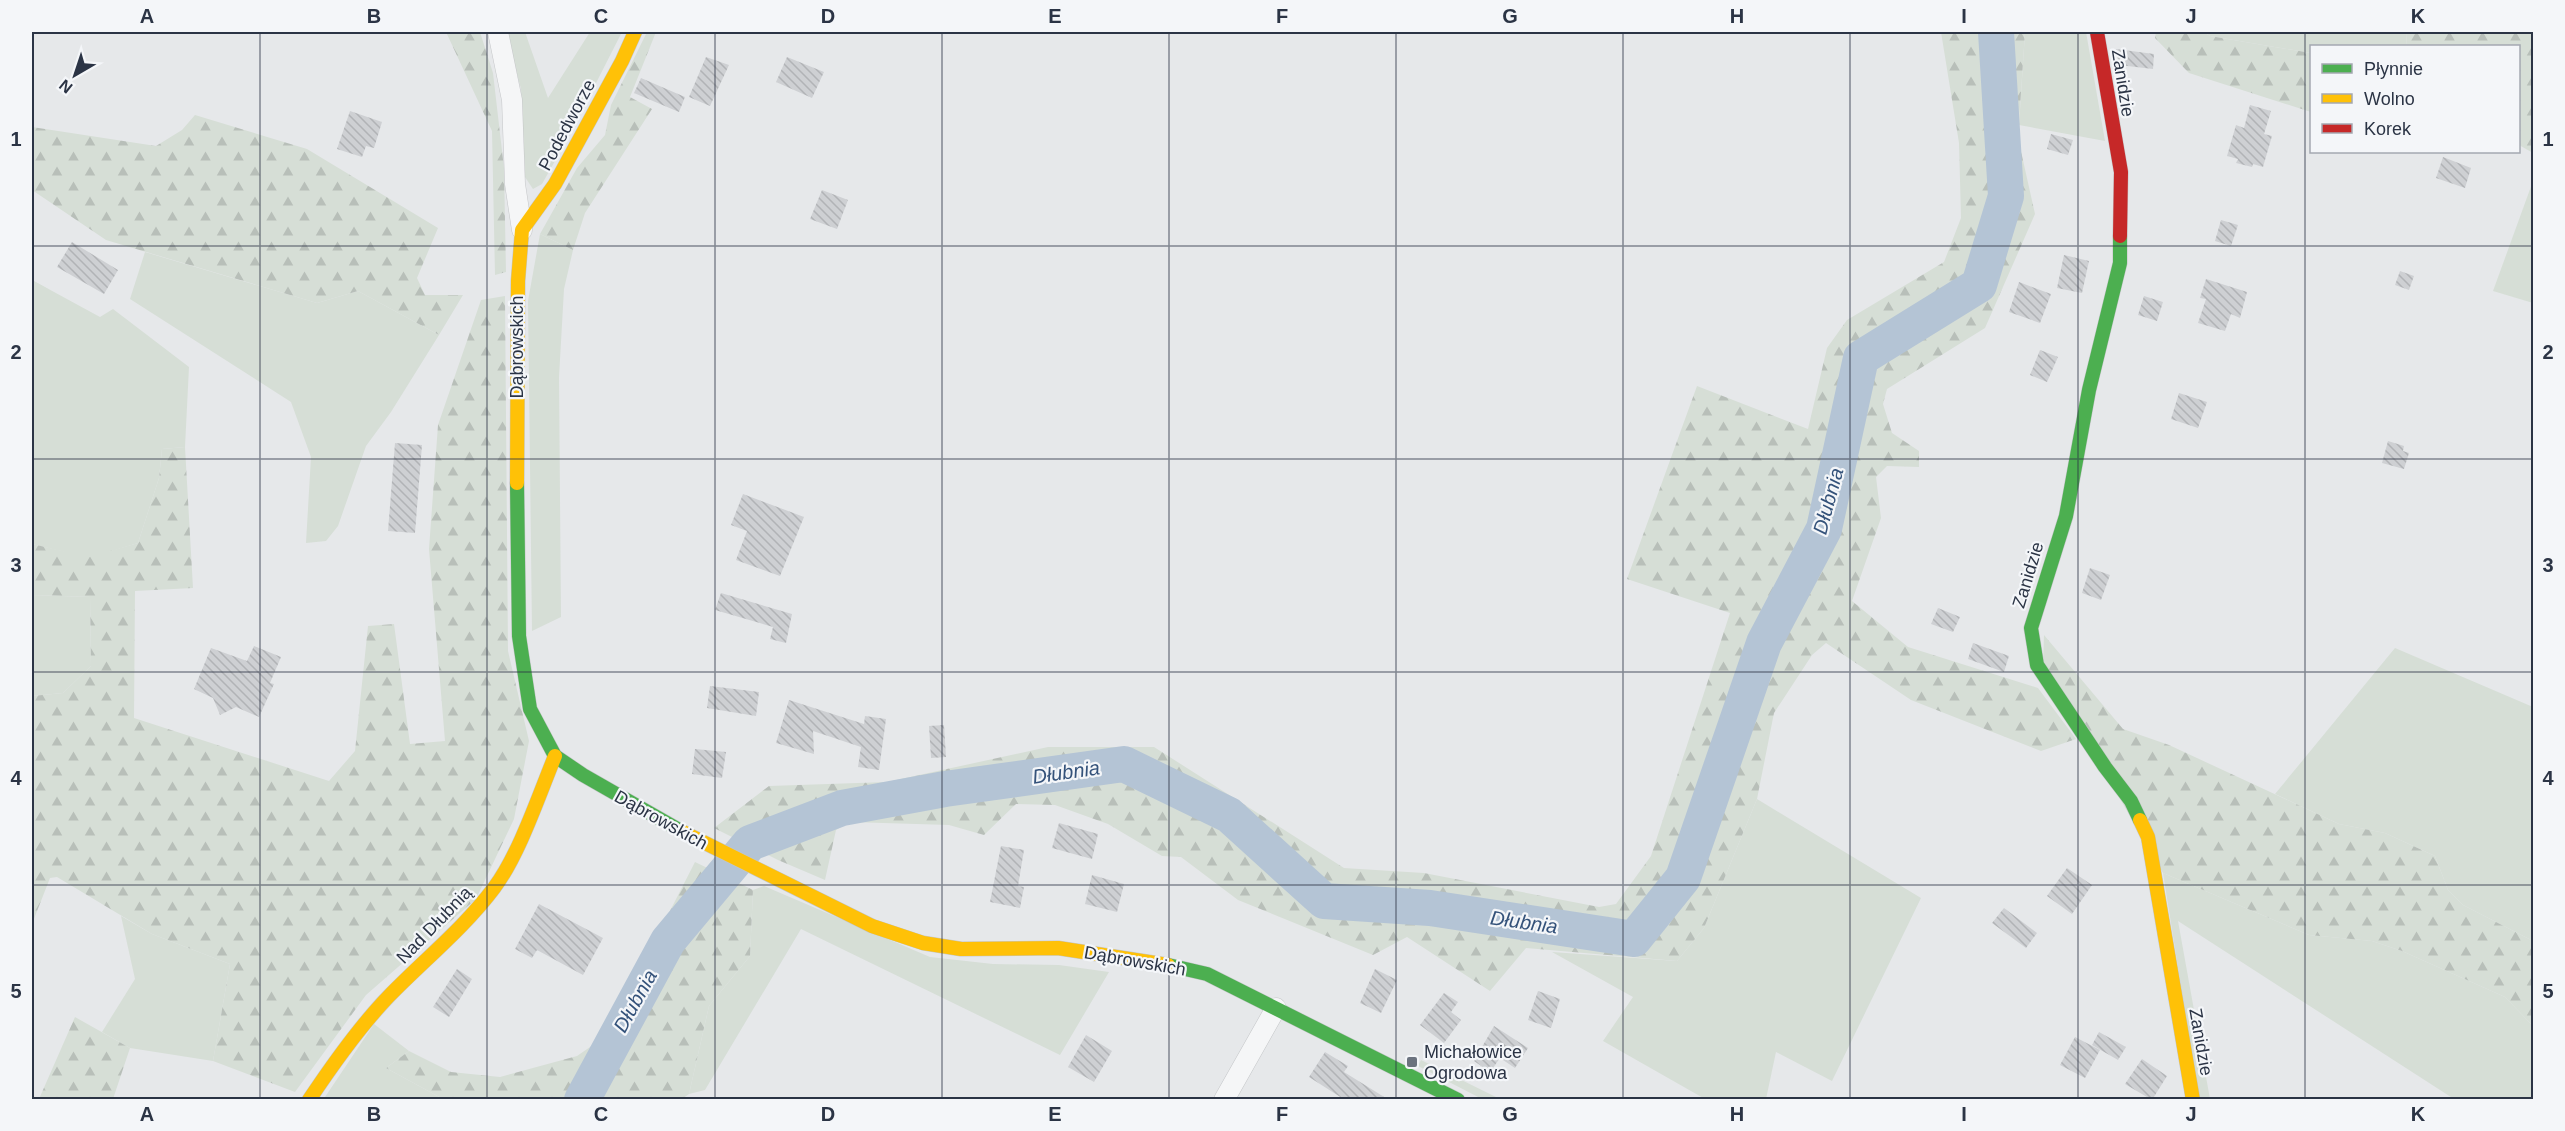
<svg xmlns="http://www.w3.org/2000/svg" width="2565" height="1131" viewBox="0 0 2565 1131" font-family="Helvetica,sans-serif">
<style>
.grass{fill:#d6ded6}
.forest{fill:url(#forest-firs)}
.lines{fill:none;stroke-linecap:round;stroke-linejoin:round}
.river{stroke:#b4c4d5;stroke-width:36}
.building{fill:url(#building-back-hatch)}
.street-casing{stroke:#c4c6c8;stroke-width:21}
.fast-casing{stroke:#c4c6c8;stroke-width:15}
.slow-casing{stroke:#c4c6c8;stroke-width:15}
.jam-casing{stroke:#c4c6c8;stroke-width:15}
.street{stroke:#f5f6f7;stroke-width:20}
.fast{stroke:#4caf50;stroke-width:14}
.slow{stroke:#ffc107;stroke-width:14}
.jam{stroke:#c62828;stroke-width:14}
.grid{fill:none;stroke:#2b3445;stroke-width:1.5;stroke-opacity:0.55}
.poi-dot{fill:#6c737f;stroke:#f4f6f9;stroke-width:2}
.labels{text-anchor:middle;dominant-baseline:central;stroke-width:4.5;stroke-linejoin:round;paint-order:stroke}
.street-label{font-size:18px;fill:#2b3445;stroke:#f4f6f9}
.poi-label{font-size:18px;fill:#2b3445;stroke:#f4f6f9;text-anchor:start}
.water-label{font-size:20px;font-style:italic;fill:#34527a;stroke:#f4f6f9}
.neatline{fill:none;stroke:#2b3445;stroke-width:2}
.grid-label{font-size:20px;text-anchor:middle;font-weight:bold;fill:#2b3445}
</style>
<defs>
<pattern id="forest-firs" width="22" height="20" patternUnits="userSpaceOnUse" patternTransform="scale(1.5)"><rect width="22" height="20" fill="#d6ded6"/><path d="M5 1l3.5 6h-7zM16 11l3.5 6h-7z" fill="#b8bfb9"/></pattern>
<pattern id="building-back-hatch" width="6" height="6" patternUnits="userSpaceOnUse" patternTransform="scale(1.5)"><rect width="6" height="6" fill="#ced0d3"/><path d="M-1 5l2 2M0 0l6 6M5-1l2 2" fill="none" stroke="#b1b3b6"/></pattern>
</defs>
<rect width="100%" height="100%" fill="#e6e8ea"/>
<path class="grass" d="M506 32H525L548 98 590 32H622L568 138 542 184 533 189 525 177 521 89Z
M2025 32H2086L2105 141 2019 125Z
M2204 32H2407L2406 46H2312L2311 53 2210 36Z
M2533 181V303L2493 291Z
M540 234 573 250 564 289 559 377 561 617 532 631 528 301Z
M145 252 317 303 358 291 439 335 391 412 366 446 338 526 326 541 306 543 311 457 291 402 130 299Z
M32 280 100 317 113 309 189 367 185 447 162 449 159 478 138 543 89 558 32 544Z
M32 595 90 597 91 666 63 693 32 696Z
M2395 648 2533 707V941L2463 905 2448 890 2435 856 2385 833 2339 824 2275 794Z
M1757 799 1921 898 1832 1081 1776 1052 1766 1099H1705L1603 1041 1633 997 1552 952 1677 961 1704 928Z
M2163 873 2309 935 2372 941 2402 951 2505 997 2533 1026V1099H2454L2178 921 2210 1099H2199Z
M764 886 930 957 993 964 1059 965 1109 972 1060 1055 801 929 705 1090 689 1094 709 1006 750 956 753 890Z
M121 916 152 934 230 964 213 1061 130 1048 102 1032 135 979Z
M374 1024 409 1051 386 1068 443 1099 323 1100Z
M1421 1060 1500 1099H1482L1418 1066Z"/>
<path class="forest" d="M446 32H480L493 73 504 168 506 272 495 275 492 131Z
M647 32H656L630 97 652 109 585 213 573 250 540 234 577 168 605 135 611 105Z
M1941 32H2025L2018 138 2035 214 1985 328 1887 389 1883 404 1892 433 1919 451V467L1887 466 1876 477 1881 518 1852 601 1908 647 2038 688 2076 739 2041 751 1911 700 1826 643 1812 655 1774 713 1757 799 1704 928 1677 961 1526 948 1490 991 1407 937 1373 955 1238 900 1181 857 1162 856 1108 824 1055 805 1016 804 984 835 949 825 850 822 836 830 825 880 778 860 714 828 769 786 887 782 1048 747H1154L1344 868 1424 873 1599 907 1616 904 1651 856 1730 613 1627 579 1697 386 1808 429 1827 348 1847 320 1944 262 1961 218 1959 143Z
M2156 32H2204L2210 36 2311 53V112L2189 73 2155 38Z
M2407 32H2533V153L2519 145 2518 46H2406Z
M195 115 307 149 438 228 417 278 425 295H463L439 335 358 291 317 303 106 240 32 190V127L156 146 182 130Z
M32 280 48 289 32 312Z
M505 296 508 651 529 741 514 819 476 899 366 995 295 1092 213 1061 230 964 152 934 57 877 50 878 32 924V696L63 693 91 666 90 597 32 595V544L89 557 138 543 159 478 162 449 185 447 193 588 135 591 134 718 329 781 355 751 368 626 394 624 410 744 445 741 429 549 438 425 481 300Z
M2044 635 2123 729 2169 745 2339 824 2385 833 2435 856 2448 890 2463 905 2533 941V1026L2505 997 2402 951 2372 941 2309 935 2163 873 2043 666Z
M695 862 753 890 750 956 709 1006 689 1094 682 1099H443L386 1068 409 1051 451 1072 500 1077 577 1056 606 1036Z
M75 1017 130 1048 113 1099H39Z"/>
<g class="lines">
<path class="river" d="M582 1100 668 941 750 843 842 808 945 789 1124 764 1229 815 1324 901 1430 908 1634 939 1683 878 1764 643 1824 529 1861 358 1979 285 2006 196 1996 32"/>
</g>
<path class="building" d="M2116 49 2154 54 2153 69 2119 65Z
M706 57 729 65 710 106 689 97Z
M787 57 824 72 812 98 776 82Z
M641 78 685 97 679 112 634 93Z
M2250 105 2271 111 2264 134 2272 136 2263 167 2253 164 2252 167 2236 163 2238 159 2227 156 2236 125 2244 128Z
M350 111 382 122 374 148 366 146 362 157 337 149Z
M2051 134 2073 140 2068 155 2047 149Z
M2443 157 2471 168 2465 188 2436 178Z
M822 190 848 200 837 229 810 219Z
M2221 220 2238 225 2231 246 2215 241Z
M72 242 118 270 104 294 57 267Z
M2064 255 2089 261 2082 293 2057 288Z
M2400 271 2414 276 2409 290 2395 285Z
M2206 279 2247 292 2240 318 2231 314 2225 331 2198 323 2206 299 2200 298Z
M2019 282 2051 294 2040 323 2009 312Z
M2144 296 2163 302 2157 321 2138 315Z
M2040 350 2058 357 2047 382 2030 375Z
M2179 393 2207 402 2198 428 2171 419Z
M2388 441 2404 446 2403 451 2409 453 2404 469 2382 463Z
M395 443 422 445 415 533 388 531Z
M743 494 804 517 780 576 736 560 747 531 731 525Z
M2090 568 2110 575 2101 600 2082 593Z
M721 593 792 614 786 643 770 639 773 627 715 610Z
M1938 608 1960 617 1953 632 1931 624Z
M1973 643 2009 656 2004 672 1968 659Z
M254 646 281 657 270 683 274 684 259 717 236 707 220 715 213 698 194 689 211 648 247 661Z
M710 686 759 692 756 716 707 708Z
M789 700 864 724 865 716 886 719 879 770 858 767 861 747 813 731 814 754 776 743Z
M944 725 946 757 931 758 929 726Z
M695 749 726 752 722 778 692 774Z
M1059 823 1098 834 1092 859 1052 848Z
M1001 846 1024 850 1018 886 1024 887 1020 908 990 902Z
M2067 868 2092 885 2072 914 2047 896Z
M1092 875 1124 884 1117 912 1085 904Z
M539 904 603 938 583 975 537 950 532 958 515 949Z
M2004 908 2037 933 2026 948 1992 923Z
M457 969 472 979 449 1017 433 1007Z
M1375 969 1397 980 1381 1013 1360 1003Z
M1538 991 1560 999 1551 1028 1528 1020Z
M1444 993 1458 1002 1451 1012 1461 1020 1444 1043 1420 1025Z
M1494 1026 1528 1048 1515 1068 1500 1058 1490 1072 1474 1061Z
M2099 1032 2126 1047 2118 1060 2092 1045Z
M1086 1035 1112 1051 1094 1082 1068 1067Z
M2075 1037 2100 1050 2085 1078 2060 1065Z
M1325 1052 1348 1066 1344 1072 1389 1100H1345L1309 1077Z
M2142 1059 2167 1076 2152 1100 2125 1084Z"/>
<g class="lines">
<defs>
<path id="street" d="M498 32 512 100 515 184 522 230
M1224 1100 1276 1008"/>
<path id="fast" d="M2120 236V263L2089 390 2066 516 2031 628 2037 665 2105 767 2131 801 2140 820
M517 483 519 636 530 709 555 756 583 775 681 831
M1168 965 1207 974 1458 1100"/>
<path id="slow" d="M517 483 518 281 522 230 555 184 622 61 635 32
M2140 820 2148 837 2193 1100
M681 831 872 926 923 943 961 949 1058 948 1168 965
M309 1100C333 1064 359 1027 389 996 424 960 464 928 494 888 519 855 539 795 555 756"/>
<path id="jam" d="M2097 32 2121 172 2120 236"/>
</defs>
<use href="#street" class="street-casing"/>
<use href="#fast" class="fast-casing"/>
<use href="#slow" class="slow-casing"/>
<use href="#jam" class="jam-casing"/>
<use href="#street" class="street"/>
<use href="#fast" class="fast"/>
<use href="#slow" class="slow"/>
<use href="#jam" class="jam"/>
</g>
<path class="grid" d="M260 32V1100M487 32V1100M715 32V1100M942 32V1100M1169 32V1100M1396 32V1100M1623 32V1100M1850 32V1100M2078 32V1100M2305 32V1100M32 246H2534M32 459H2534M32 672H2534M32 885H2534"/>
<rect class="poi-dot" x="1406" y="1056" width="12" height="12" rx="3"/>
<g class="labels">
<g class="street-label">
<text transform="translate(2123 83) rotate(81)">Zanidzie</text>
<text transform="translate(567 125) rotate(-62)">Podedworze</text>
<text transform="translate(517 347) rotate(-90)">Dąbrowskich</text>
<text transform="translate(2028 575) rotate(-73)">Zanidzie</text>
<text transform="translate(661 820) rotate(29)">Dąbrowskich</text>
<text transform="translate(434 925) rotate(-46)">Nad Dłubnią</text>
<text transform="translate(1135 961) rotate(10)">Dąbrowskich</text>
<text transform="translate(2201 1042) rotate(80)">Zanidzie</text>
</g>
<g class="poi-label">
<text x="1424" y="1052">Michałowice<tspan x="1424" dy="21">Ogrodowa</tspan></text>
</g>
<g class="water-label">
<text transform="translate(1828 501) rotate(-75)">Dłubnia</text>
<text transform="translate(1066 772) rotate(-8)">Dłubnia</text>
<text transform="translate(1524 922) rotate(8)">Dłubnia</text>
<text transform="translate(635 1001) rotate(-61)">Dłubnia</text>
</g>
</g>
<rect width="2565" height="1131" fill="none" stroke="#f4f6f9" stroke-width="66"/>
<rect x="2310" y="45" width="210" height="108" fill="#f4f6f9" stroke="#a4a8b1" stroke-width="1.5"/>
<rect x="2322" y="64" width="30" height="9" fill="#4caf50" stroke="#a4a8b1" stroke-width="1.5"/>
<text x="2364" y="75" font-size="18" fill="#2b3445">Płynnie</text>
<rect x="2322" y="94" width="30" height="9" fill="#ffc107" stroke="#a4a8b1" stroke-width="1.5"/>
<text x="2364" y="105" font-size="18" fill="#2b3445">Wolno</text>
<rect x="2322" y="124" width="30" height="9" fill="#c62828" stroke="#a4a8b1" stroke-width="1.5"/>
<text x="2364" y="135" font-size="18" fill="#2b3445">Korek</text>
<g transform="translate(75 75) rotate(219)" stroke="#f4f6f9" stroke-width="4.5" paint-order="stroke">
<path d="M0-4.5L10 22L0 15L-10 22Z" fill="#2b3445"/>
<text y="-9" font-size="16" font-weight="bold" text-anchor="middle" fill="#2b3445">N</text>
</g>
<rect x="33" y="33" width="2499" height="1065" class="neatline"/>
<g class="grid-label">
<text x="147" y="23">A</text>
<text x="374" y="23">B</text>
<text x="601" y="23">C</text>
<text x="828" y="23">D</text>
<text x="1055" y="23">E</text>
<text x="1282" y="23">F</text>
<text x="1510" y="23">G</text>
<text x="1737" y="23">H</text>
<text x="1964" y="23">I</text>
<text x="2191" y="23">J</text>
<text x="2418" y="23">K</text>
<text x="16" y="146">1</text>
<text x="2548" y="146">1</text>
<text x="16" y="359">2</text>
<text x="2548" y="359">2</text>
<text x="16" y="572">3</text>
<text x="2548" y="572">3</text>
<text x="16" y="785">4</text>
<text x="2548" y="785">4</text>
<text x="16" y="998">5</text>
<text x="2548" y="998">5</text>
<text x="147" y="1121">A</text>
<text x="374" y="1121">B</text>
<text x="601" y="1121">C</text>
<text x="828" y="1121">D</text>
<text x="1055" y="1121">E</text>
<text x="1282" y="1121">F</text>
<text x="1510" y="1121">G</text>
<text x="1737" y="1121">H</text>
<text x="1964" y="1121">I</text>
<text x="2191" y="1121">J</text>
<text x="2418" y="1121">K</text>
</g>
</svg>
